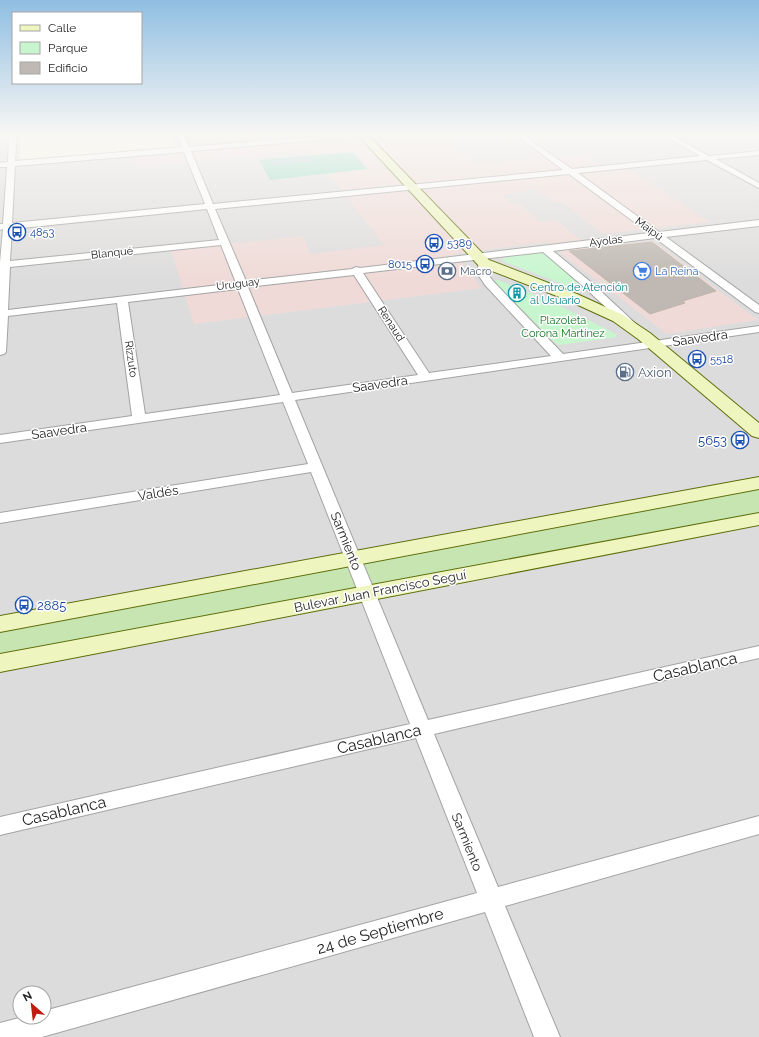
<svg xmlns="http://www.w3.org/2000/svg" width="759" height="1037" viewBox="0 0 759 1037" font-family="Raleway,sans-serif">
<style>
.residential{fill:#dddcdc;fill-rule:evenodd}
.commercial{fill:#efdad7}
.education{fill:#fbfde2}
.grass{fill:#c7e5b0}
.park{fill:#c7f6ce}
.pitch{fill:#8bd8bf}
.water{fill:#aaccd9}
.building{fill:#c0b9b3;stroke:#c0b5aa}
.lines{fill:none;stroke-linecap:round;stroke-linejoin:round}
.street-casing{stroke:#a3a3a3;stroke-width:2}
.secondary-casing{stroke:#5e6f0d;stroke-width:2}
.street{fill:#fff;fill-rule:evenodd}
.secondary{fill:#eff5bf;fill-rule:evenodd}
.labels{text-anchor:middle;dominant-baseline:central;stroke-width:3;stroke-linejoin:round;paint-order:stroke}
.far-street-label{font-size:11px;fill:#1f1f1f;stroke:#fff}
.far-transit-label{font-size:11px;fill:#164399;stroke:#fff;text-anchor:start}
.far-service-label{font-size:11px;fill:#4e5e75;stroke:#fff;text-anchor:start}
.far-shop-label{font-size:11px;fill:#366cbe;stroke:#fff;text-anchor:start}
.far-culture-label{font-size:11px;fill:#0d838f;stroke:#fff;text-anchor:start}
.far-park-label{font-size:11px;fill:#147723;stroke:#fff}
.street-label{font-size:13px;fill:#1f1f1f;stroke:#fff}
.service-label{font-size:13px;fill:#4e5e75;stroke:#fff;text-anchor:start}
.transit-label{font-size:13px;fill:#164399;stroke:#fff;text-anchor:end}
.near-street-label{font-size:16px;fill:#1f1f1f;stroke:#fff}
</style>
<rect width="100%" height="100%" fill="#efede6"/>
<path class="residential" d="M0 135H759V1037H0ZM20 993H44V1017H20Z"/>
<path class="commercial" d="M193 135H432L437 139H443L475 164 583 155 610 171 628 169 710 222 603 234 562 202 554 203 536 189 502 195 514 205 520 204 540 222 556 220 591 248 653 241 758 320 667 334 546 242 454 254 482 288 194 324 171 250 303 236 311 254 384 245 310 149 138 166 137 156 200 151Z"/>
<path class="education" d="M21 135H171L175 147 20 160Z"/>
<path class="grass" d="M759 483V519L0 663V624Z"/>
<path class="park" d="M540 252 546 254 583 286 582 289 579 290 505 262 502 259 511 255Z
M498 280 550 301 616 334 617 337 559 345 554 342 494 282V281Z"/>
<path class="pitch" d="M353 152 367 169 270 180 259 160Z"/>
<path class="water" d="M311 157 314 161 272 165 270 160Z"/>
<path class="building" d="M652 242 716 291 683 301 685 303 650 314 569 251Z"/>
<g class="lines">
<defs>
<path id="street" d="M9 135H17L15 161 182 147 178 135H184L189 147 332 135H359L355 137 191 151 213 204 563 170 516 135H523L572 169 700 156 663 135H671L709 156 759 151V155L716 159 759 183V188L707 160 578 173 659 232 759 220V226L666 237 759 305V313L755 312 655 238 553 251 592 283 636 324 638 326 636 328H628L584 287 543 252 363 273 429 373 551 356 485 285 477 273 479 263 484 260 489 263 487 273 493 281 563 354 759 326V332L295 400 428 720 759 646V658L434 734 498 887 759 816V834L505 906 560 1037H534L485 912 42 1037H0V1023L23 1017H44V1011L477 893 416 738 0 835V817L410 724 311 472 0 523V513L308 464 283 402 0 443V435L132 416 117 303 8 316 6 352 4 354 0 355V262L3 229 0 230V224H3L7 167H0V163L8 162ZM184 152 205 204 12 223 15 166ZM569 174 649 233 360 268 356 267 352 269 246 281 215 209ZM207 209 219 240 10 261 12 229ZM221 245 236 283 8 310 10 267ZM354 275 418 375 292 393 248 287ZM238 289 280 395 145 414 128 302Z"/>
<path id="secondary" d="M358 135H368L489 260 577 294 623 315 650 333 759 423V438L752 436 638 339 613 321 567 300 479 266Z
M759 477V489L0 632V616Z
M759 513V525L0 672V654Z"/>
</defs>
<use href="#street" class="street-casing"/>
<use href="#secondary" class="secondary-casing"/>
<use href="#street" class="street"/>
<use href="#secondary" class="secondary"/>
</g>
<linearGradient id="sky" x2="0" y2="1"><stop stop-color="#8fbee2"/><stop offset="0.48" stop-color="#f8f7f4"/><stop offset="1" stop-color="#f8f7f4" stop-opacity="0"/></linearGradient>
<rect width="759" height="280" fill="url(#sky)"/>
<defs>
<symbol id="bus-ring" viewBox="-11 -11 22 22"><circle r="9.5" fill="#fff" stroke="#1a4fb4" stroke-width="1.5"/><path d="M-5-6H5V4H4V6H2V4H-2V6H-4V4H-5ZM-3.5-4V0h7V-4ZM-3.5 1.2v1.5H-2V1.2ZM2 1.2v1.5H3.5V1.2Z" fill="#1a4fb4"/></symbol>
<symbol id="bank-ring" viewBox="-11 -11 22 22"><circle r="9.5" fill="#fff" stroke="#5c6f8a" stroke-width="1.5"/><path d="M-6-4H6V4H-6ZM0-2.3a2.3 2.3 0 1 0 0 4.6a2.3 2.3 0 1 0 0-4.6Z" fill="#5c6f8a"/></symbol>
<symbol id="supermarket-ring" viewBox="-11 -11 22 22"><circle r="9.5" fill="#fff" stroke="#3f7fe0" stroke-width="1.5"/><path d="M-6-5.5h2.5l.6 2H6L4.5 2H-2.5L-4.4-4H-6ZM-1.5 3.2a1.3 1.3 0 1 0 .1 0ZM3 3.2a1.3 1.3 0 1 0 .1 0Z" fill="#3f7fe0"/></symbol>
<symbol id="building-ring" viewBox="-11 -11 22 22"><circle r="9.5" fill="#fff" stroke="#0f9aa8" stroke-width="1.5"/><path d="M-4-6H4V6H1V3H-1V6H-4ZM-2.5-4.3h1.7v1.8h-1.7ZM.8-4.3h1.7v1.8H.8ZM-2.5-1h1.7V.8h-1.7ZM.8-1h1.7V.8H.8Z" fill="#0f9aa8"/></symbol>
<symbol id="fuel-ring" viewBox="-11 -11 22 22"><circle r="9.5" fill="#fff" stroke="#5c6f8a" stroke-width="1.5"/><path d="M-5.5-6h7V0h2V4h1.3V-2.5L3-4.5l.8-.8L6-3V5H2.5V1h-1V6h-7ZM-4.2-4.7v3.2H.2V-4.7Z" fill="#5c6f8a"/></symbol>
</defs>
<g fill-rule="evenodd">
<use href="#bus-ring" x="7" y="222" width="20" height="20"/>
<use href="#bus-ring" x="424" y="233" width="20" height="20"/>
<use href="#bus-ring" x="415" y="254" width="20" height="20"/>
<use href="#bank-ring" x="437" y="261" width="20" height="20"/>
<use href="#supermarket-ring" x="632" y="261" width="20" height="20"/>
<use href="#building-ring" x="507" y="283" width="20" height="20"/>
<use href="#bus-ring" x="687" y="349" width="20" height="20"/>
<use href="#fuel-ring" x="615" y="362" width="20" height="20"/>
<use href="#bus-ring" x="730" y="430" width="20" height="20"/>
<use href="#bus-ring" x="14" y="595" width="20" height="20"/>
</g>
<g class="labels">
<g class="far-street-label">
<text transform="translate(649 229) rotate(36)">Maipú</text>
<text transform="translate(606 241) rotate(-7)">Ayolas</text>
<text transform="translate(112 253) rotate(-6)">Blanqué</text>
<text transform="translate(238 284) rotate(-7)">Uruguay</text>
<text transform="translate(391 324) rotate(57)">Renaud</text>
<text transform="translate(131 359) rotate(82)">Rizzuto</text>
</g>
<g class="far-transit-label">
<text x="30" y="232">4853</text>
<text x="447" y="243">5389</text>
<text x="412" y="264" text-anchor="end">8015</text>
<text x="710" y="359">5518</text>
</g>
<g class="far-service-label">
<text x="460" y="271">Macro</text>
</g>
<g class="far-shop-label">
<text x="655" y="271">La Reina</text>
</g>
<g class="far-culture-label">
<text x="530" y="287">Centro de Atención<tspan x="530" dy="13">al Usuario</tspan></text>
</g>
<g class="far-park-label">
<text x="563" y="320">Plazoleta<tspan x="563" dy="13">Corona Martínez</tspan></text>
</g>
<g class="street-label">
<text transform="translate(700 338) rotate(-8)">Saavedra</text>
<text transform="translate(380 384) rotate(-8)">Saavedra</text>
<text transform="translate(59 431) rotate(-8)">Saavedra</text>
<text transform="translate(158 493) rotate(-9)">Valdés</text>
<text transform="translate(346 541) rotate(68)">Sarmiento</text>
<text transform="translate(380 591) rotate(-11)">Bulevar Juan Francisco Seguí</text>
<text transform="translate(467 842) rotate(68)">Sarmiento</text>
</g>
<g class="service-label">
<text x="638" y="372">Axion</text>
</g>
<g class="transit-label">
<text x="727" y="440">5653</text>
<text x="37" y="605" text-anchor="start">2885</text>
</g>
<g class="near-street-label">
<text transform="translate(695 667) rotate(-13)">Casablanca</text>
<text transform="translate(379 739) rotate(-13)">Casablanca</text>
<text transform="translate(64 811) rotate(-13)">Casablanca</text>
<text transform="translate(380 931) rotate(-16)">24 de Septiembre</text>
</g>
</g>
<rect x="12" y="12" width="130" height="72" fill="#ffffff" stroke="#a5a5a5"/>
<rect x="20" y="25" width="20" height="6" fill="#eff5bf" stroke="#a5a5a5"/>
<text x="48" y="32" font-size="12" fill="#1f1f1f">Calle</text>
<rect x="20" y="42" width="20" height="12" fill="#c7f6ce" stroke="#a5a5a5"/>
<text x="48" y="52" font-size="12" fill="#1f1f1f">Parque</text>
<rect x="20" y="62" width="20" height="12" fill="#c0b9b3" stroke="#a5a5a5"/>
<text x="48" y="72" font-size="12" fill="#1f1f1f">Edificio</text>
<g transform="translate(32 1005) rotate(332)"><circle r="19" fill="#ffffff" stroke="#a5a5a5"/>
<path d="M0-3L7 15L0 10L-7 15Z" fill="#bf1b0f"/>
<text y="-6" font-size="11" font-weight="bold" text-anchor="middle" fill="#1f1f1f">N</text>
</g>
</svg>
